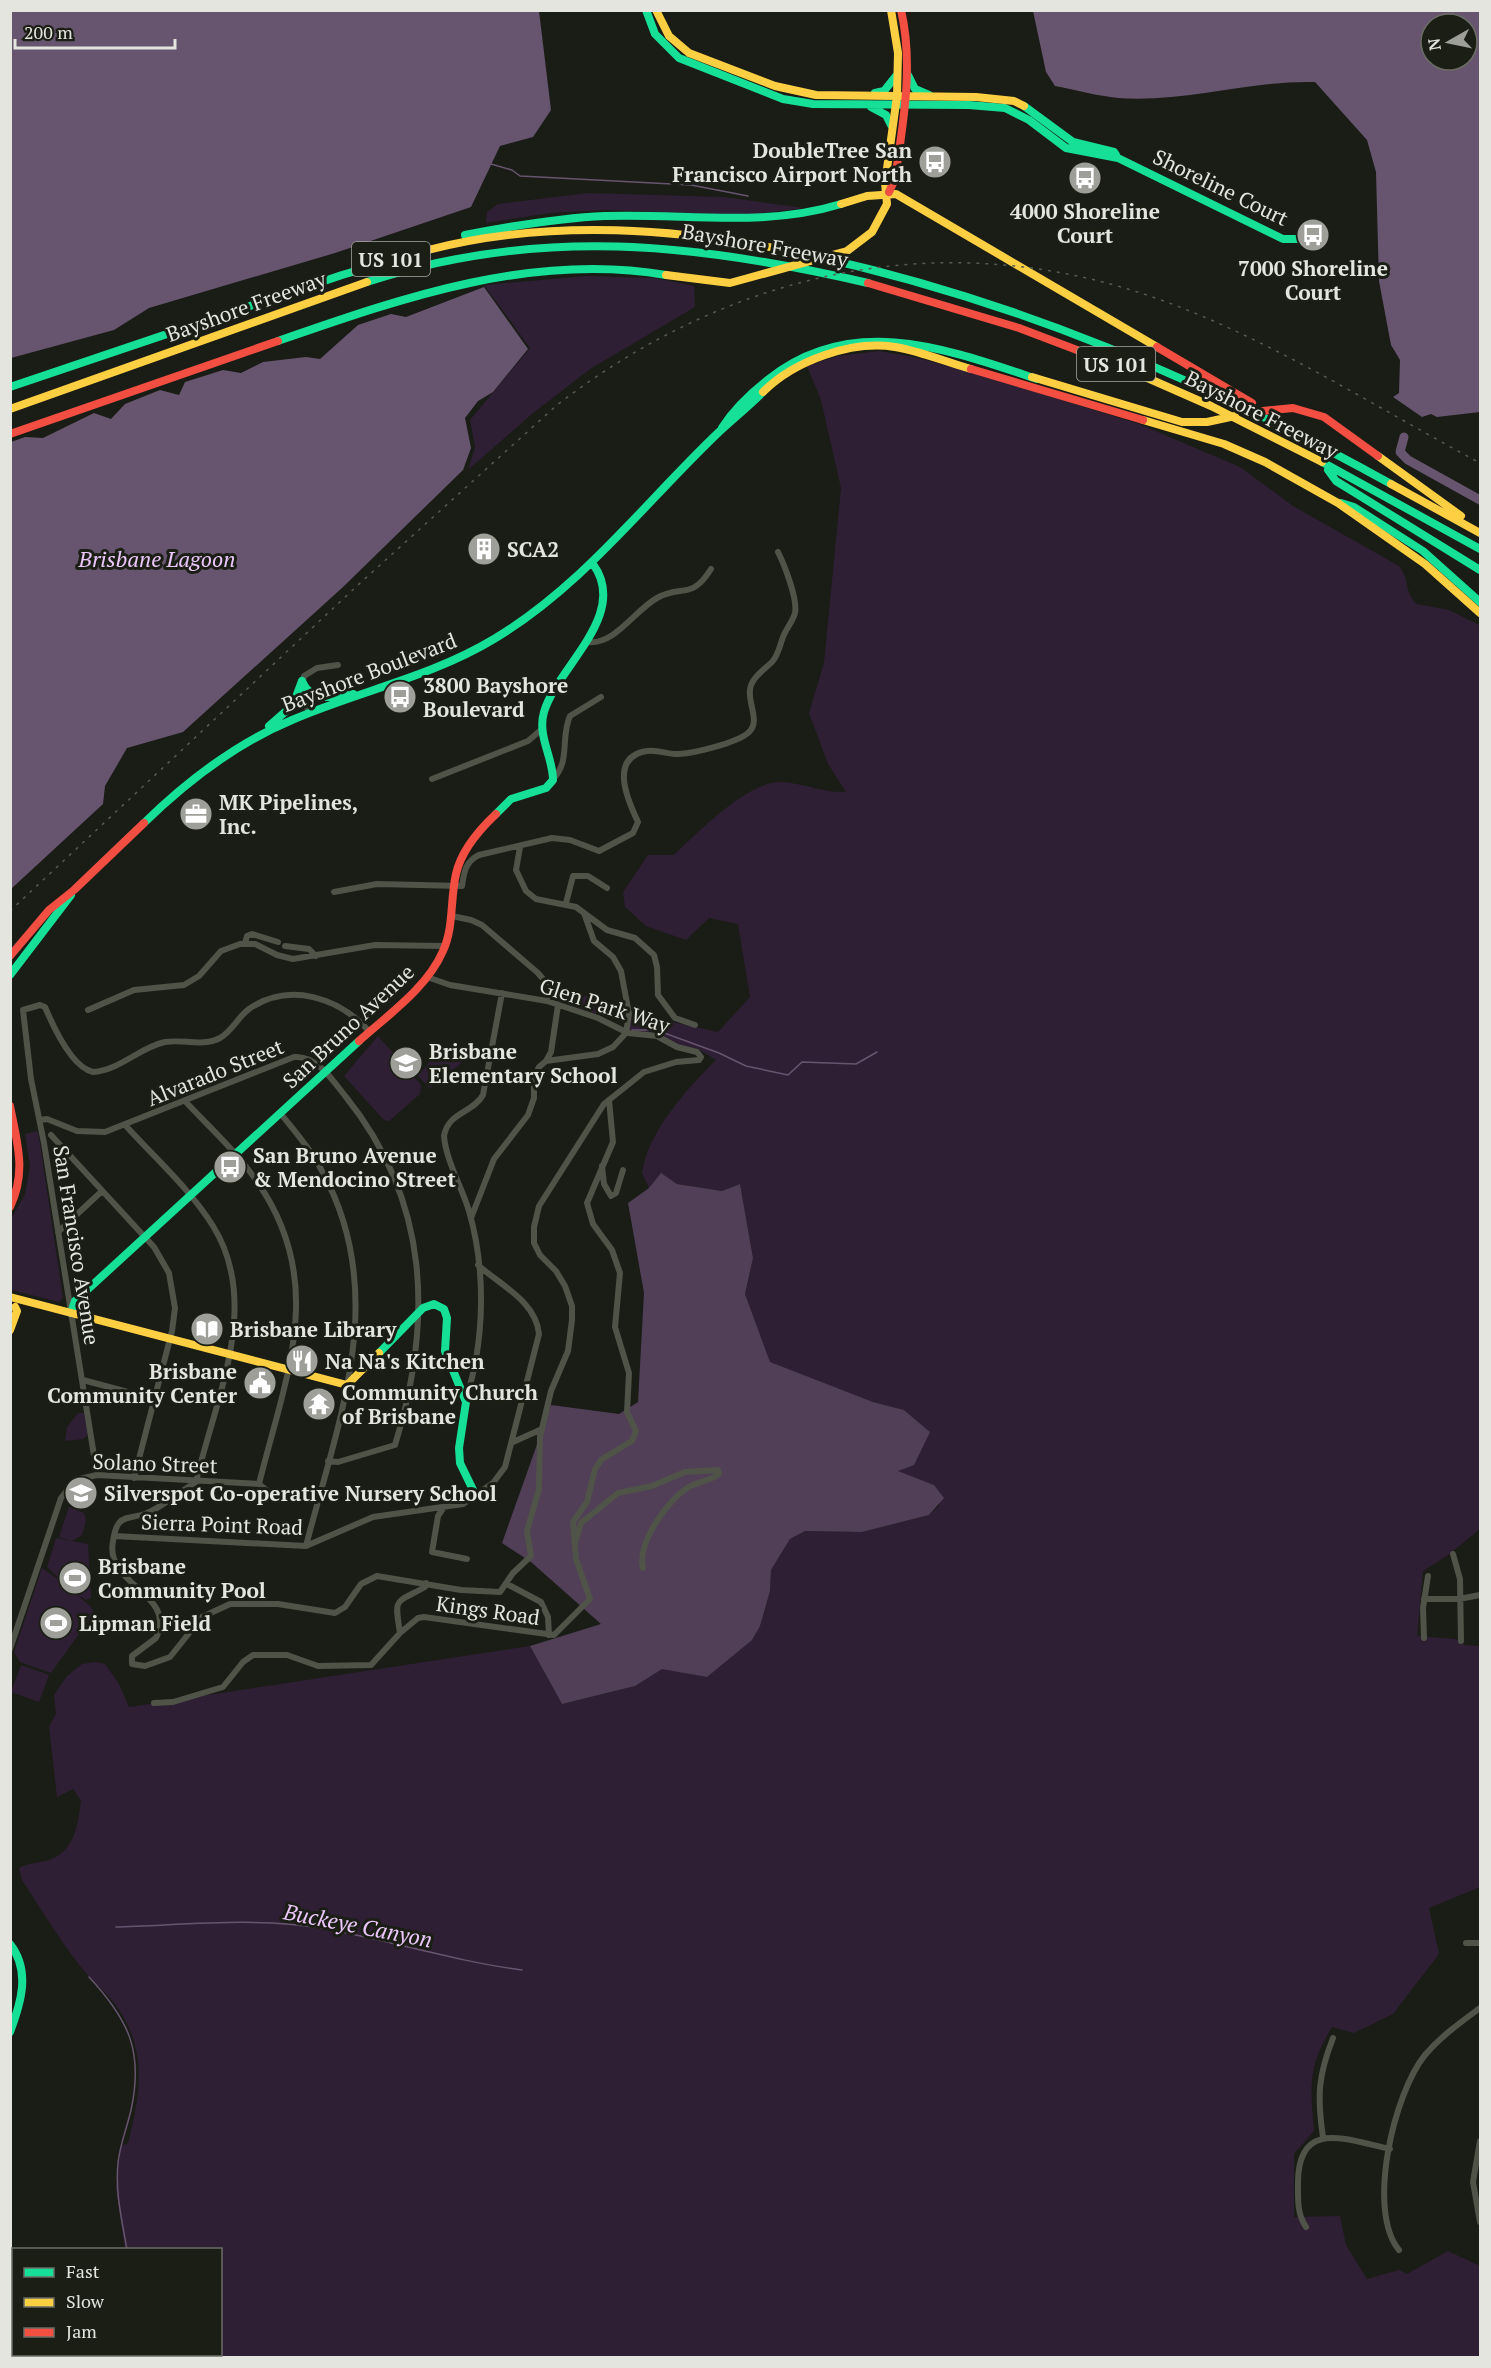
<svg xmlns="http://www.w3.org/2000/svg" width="1491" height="2368" viewBox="0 0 1491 2368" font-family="'PT Serif',serif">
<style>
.green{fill:#2f1f34}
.forest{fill:#503f57}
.water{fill:#67556f;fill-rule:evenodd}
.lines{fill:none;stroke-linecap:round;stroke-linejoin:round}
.stream{stroke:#67556f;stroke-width:1.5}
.river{stroke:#67556f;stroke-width:9}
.street{stroke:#505348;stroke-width:6}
.fast{stroke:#16e098;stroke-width:8}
.slow{stroke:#ffcf43;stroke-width:8}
.jam{stroke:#f24e42;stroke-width:8}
.rail{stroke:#585a52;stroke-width:1.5;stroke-dasharray:3 6;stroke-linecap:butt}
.labels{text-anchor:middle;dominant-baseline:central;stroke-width:6;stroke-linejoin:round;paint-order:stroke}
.shield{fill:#1b1e14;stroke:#a7a9a1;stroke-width:1.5}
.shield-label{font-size:20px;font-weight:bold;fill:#e3e5de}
.poi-label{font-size:21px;font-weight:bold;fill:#e3e5de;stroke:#1b1e14;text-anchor:start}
.street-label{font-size:21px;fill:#e3e5de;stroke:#1b1e14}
.water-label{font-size:22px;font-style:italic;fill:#ecc7fc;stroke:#1b1e14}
</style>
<rect width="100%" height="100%" fill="#1a1c16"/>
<path class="green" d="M588 193 724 197 804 208 744 215 604 210 550 213 486 223 487 212 498 204Z
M586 276 655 278 694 286 695 307 590 369 532 414 468 470 475 447 470 420 530 348 484 285Z
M879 351 914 357 967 371 1139 424 1240 467 1293 506 1399 566C1410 579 1404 593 1417 604L1449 610 1479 625 1480 1529 1448 1555 1423 1571 1417 1636 1455 1639 1465 1645 1480 1646V1887L1429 1908 1439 1954 1393 2014 1354 2033 1332 2027C1308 2067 1310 2085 1314 2131L1294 2154V2217L1340 2216 1346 2245 1367 2279 1399 2270 1407 2274 1448 2251 1480 2266V2357H96L98 2354H220V2250L125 2249 116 2188 121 2146 128 2143C141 2093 148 2048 115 2004 105 1991 91 1980 81 1967 59 1939 41 1909 22 1880L19 1868C29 1863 36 1863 46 1861 75 1853 78 1825 81 1800L73 1789 57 1797 49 1726 56 1714 54 1695 67 1676 82 1664 96 1662 105 1664 119 1684 129 1707 530 1646 562 1704 635 1686 662 1668 707 1677 760 1626 770 1591 771 1570 790 1539 805 1531 862 1532 929 1515 939 1506 934 1485 897 1471 930 1432 904 1410 873 1402 770 1363 745 1294 753 1258 740 1184 722 1191 677 1184 661 1174 649 1188 642 1173C648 1131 687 1089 716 1060L698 1049 680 1047 655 1033 628 1031 632 1013 718 1032 750 997 738 924 709 918 686 940 646 926 625 907 623 892 648 855H674C697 833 748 781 781 782 803 783 824 793 846 792L828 764 809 713 824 663 841 488 821 400 807 366 838 356Z
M553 989 600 999 596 1014 555 1000Z
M378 1036 421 1085 420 1094 389 1121 384 1120 344 1076Z
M452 1044 469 1057 430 1088 418 1076 432 1059Z
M38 1131 63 1298 59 1302 11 1290V1219L25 1194 30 1166 25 1134Z
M78 1413H84L88 1435 83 1439 65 1441 67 1427Z
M69 1507 84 1513 86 1521 82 1535 72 1541 59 1537Z
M56 1538 88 1544 91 1598 86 1600 75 1593 90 1606 94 1613 51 1673 20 1662 14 1652 42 1568 66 1585 47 1567Z
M21 1665 49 1675 39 1702 11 1692Z"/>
<path class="forest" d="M661 1173 677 1184 722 1191 740 1184 753 1258 745 1294 770 1362 873 1402 904 1410 930 1432 914 1465 898 1471 934 1485 944 1498 929 1515 862 1532 805 1531 790 1539 771 1570 770 1591 760 1626 752 1640 707 1677 662 1669 635 1686 562 1704 530 1646 601 1624 531 1562 502 1543 551 1405 619 1414 638 1402 644 1293 628 1203 649 1188Z"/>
<path class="water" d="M11 10 539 11 551 110 533 137 500 146 471 207 335 253 149 308 114 330 11 358Z
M1033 11H1480V412L1437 417 1431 414 1422 417 1393 397 1399 393 1400 360 1391 345 1379 281 1376 172 1367 140 1315 82C1249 80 1184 103 1118 98 1098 96 1076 90 1055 86L1046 72ZM1431 24H1467V60H1431Z
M484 287 528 349 493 392 478 401 465 418 471 448 463 470 343 587 183 732 127 748 105 786 103 804 11 889V442L25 437 43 438 94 413 111 419 125 404 160 390 179 395 185 382 223 370 241 373 263 362 306 357 320 359 358 325 391 314 406 317Z"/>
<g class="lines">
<path class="stream" d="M491 164 512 170 520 176 691 185 748 196
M632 1030H656L719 1053 746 1066 788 1075 802 1062 856 1064 877 1052
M116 1927C183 1925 254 1917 321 1928 389 1940 453 1961 522 1970
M89 1977C128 2019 144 2051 131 2110 127 2128 120 2144 118 2163 115 2193 122 2220 127 2250
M96 2358 99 2354"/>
<path class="river" d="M1404 437 1400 452 1408 460 1480 500"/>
<path class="street" d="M588 642C615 645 635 610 657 598 682 584 691 601 711 569
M309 713 301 690 304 676 317 668 338 665
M432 779 528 741 542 729
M553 779C571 761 560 738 570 716L601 697
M520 847 516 870 526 891 536 899 576 907 607 930 635 938 654 955 657 967 658 995 675 1018 695 1025
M334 892 377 884 462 886C464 872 465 862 479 855L552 838 570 840 599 851 633 833 638 822C628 801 608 757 647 751 658 749 668 755 679 754 695 753 736 743 748 733 761 723 748 704 750 690 751 678 764 670 772 662 778 656 780 645 783 637 786 629 793 621 795 613 798 599 784 564 778 552
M566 903 573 876H588L607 888
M452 916 471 920 482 925 538 973 549 986 547 1001
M245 943 247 936 252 934 278 942
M285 946 309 949 316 956
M88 1010 134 990 184 985 199 976 221 951 240 944H255L277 955 293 959 375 945 445 946
M546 1061 551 1052 558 1005
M185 1101C210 1128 238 1153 258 1183 328 1284 285 1378 259 1484
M281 1114C296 1133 312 1151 323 1173 390 1296 338 1421 306 1546
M40 1120 47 1119 77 1131 105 1132 294 1057C317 1055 333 1081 346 1097 430 1202 433 1321 395 1445L338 1462 328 1461
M126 1126C155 1158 190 1189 213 1226 262 1305 215 1399 196 1482 179 1492 163 1507 145 1514 136 1517 125 1516 119 1523 115 1528 114 1535 113 1541 104 1586 178 1593 156 1638L132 1656V1664L145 1666 170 1657 202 1617 230 1604H278L335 1613 345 1607 361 1584 377 1576 461 1590 500 1592 513 1573 531 1556 527 1531 539 1489 540 1437 551 1391 568 1351 572 1320V1306L565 1286 556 1271 540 1255 534 1243V1227L539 1206 604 1104 644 1072 676 1062 699 1060 701 1057 697 1052 677 1047 657 1036 628 1033 598 1018 547 1001 450 985 427 977
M51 1135 154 1247 169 1273 175 1308 172 1331 134 1478
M602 1166 604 1184 611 1196 616 1193 623 1170
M471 1218 494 1159 528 1115 534 1098V1077L539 1067 546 1061 598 1054 613 1047 626 1033 629 1014 621 971 613 957 594 941 584 913
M58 1232 102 1191
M83 1380 154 1399
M466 1399C485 1340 486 1270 469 1211 462 1187 446 1161 444 1136 448 1112 473 1113 483 1095L502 993
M513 1442 542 1429
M96 1468 44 1143 31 1079 23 1010 40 1005 45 1007C53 1026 71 1067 93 1072 119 1071 140 1047 165 1042 183 1039 203 1047 220 1038 232 1031 238 1017 249 1009 290 981 339 998 369 1031
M444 1507 438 1516 432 1552 467 1559
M114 1536 306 1546 373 1517 463 1504 493 1483 505 1467 539 1334C536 1301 500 1285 478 1265
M575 1543 581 1523 618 1493 652 1486 685 1472 718 1470 719 1474C711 1481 699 1481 689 1487 668 1499 637 1543 643 1568
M1453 1554 1460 1579 1461 1641
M507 1584 541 1602 548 1617 549 1635
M1424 1599H1459L1480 1595
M400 1633 418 1618 424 1617 554 1635 590 1599 576 1559 573 1522 587 1502 595 1469 602 1459 632 1441 636 1431 627 1412 629 1373 615 1327 620 1273 612 1250 593 1224 587 1203 613 1142 609 1100
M1424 1638 1423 1608 1428 1576
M10 1649 61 1498 75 1480 97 1475 259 1484 269 1492
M154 1703 173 1702 223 1687 243 1662 253 1655H287L318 1666 371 1665 400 1633C394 1596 395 1604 425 1587L426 1583
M1466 1943H1480
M1323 2137C1317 2097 1318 2076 1333 2038
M1480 2141 1473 2182 1480 2222
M1306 2227C1297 2214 1298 2199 1298 2183 1298 2118 1347 2140 1390 2149
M1399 2250C1366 2210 1394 2093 1425 2055 1441 2036 1461 2022 1480 2008"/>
<path class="fast" d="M646 10 655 34 679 58 783 99 813 104 969 105 1005 108 1029 120 1066 148 1118 158 1283 239H1309
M908 75 915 89 929 95
M875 93 884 91 896 76
M1024 106 1073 142 1114 152 1116 155
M871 107 886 115 891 125
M465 235C511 226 558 218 605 216 685 213 763 228 841 204
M805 254C1015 299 1203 380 1391 484
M367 282C538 226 696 243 868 283
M278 341C402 298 532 252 666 275
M10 387 342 275 428 250
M722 428C734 409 751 393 769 379 852 313 947 349 1037 379
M1322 462 1480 549
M1328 470 1336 481 1480 570
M1341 503 1354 507 1423 551 1480 602
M302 681C311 703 333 697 353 694
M269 726 293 705 302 681
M496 814 511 799 546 788 553 780C553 757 537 736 544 712 557 667 630 615 593 564
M144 823C187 781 237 743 292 720 359 691 431 677 494 639 584 585 645 502 720 431 734 418 749 406 763 392
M10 975 71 895
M71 1313 75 1301 359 1041
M379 1353 423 1308 434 1304 444 1309 447 1318 445 1351 466 1402 459 1448 460 1463 476 1496
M10 1944C31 1971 21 2003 10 2032"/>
<path class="slow" d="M656 10 669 36 689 53 775 86 816 95 976 97 1014 101 1024 106
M841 204 867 196 896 194 1157 347
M428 250C552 218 680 228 805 254
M666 275 730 283 847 251 872 232 887 204 885 183 897 96 898 53 891 10
M1127 369 1211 406 1322 462
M1032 377 1182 422H1207L1235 416
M763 392C794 361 851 340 895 347 920 351 946 362 971 369
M10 409 367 282
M1143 420 1224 444 1265 462 1338 503 1425 564 1480 613
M1378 456 1461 516
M1391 484 1480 533
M10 1297 347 1385 379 1353
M10 1330 17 1311 15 1307"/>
<path class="jam" d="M889 192 895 179C903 123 914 66 901 10
M868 283 1019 328 1127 369
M1157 347 1252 403
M971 369 1143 420
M1253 412 1293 408 1324 417 1378 456
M10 434 278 341
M10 956 49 910 74 890 144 823
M359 1041C388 1015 427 988 443 951 454 927 450 900 456 874 461 851 479 830 496 814
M10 1106C17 1142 27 1172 10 1207"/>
<path class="rail" d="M10 911 358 585 557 405C739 265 959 221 1177 306 1283 347 1381 410 1480 463"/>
</g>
<defs>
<symbol id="bus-disc" viewBox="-11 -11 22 22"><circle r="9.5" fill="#9d9f98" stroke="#1b1e14"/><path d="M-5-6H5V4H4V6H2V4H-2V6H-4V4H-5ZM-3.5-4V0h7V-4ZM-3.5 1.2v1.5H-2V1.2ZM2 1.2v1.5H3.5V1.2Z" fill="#fff"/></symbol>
<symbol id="building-disc" viewBox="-11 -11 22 22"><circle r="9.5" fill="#9d9f98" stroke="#1b1e14"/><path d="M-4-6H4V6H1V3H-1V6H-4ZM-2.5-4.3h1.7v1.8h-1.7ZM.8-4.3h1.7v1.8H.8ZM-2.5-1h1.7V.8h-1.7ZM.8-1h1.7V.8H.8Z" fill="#fff"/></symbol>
<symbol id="office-disc" viewBox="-11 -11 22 22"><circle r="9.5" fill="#9d9f98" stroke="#1b1e14"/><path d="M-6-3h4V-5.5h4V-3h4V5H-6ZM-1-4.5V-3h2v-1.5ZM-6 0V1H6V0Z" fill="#fff"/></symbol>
<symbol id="school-disc" viewBox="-11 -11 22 22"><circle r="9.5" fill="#9d9f98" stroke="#1b1e14"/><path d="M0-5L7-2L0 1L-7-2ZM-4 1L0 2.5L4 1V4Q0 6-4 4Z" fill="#fff"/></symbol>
<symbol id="library-disc" viewBox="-11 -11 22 22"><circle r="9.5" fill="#9d9f98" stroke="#1b1e14"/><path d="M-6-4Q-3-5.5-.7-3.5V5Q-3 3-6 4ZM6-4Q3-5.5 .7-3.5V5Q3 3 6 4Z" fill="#fff"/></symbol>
<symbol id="restaurant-disc" viewBox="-11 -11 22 22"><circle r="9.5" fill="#9d9f98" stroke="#1b1e14"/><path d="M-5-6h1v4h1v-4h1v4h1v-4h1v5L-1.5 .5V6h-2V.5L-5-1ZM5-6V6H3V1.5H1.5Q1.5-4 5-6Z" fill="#fff"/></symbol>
<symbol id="civic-disc" viewBox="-11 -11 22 22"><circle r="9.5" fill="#9d9f98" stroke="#1b1e14"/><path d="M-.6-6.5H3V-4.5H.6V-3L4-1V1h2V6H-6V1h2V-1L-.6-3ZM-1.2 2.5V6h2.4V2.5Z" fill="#fff"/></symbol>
<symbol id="temple-disc" viewBox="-11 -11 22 22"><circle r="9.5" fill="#9d9f98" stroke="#1b1e14"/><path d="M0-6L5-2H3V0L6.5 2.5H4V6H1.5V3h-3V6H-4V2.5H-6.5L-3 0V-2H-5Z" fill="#fff"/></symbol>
<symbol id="stadium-disc" viewBox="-11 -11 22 22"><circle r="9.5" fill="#9d9f98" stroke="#1b1e14"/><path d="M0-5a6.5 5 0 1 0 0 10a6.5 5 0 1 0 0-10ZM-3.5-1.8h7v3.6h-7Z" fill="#fff"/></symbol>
</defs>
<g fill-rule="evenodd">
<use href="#bus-disc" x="916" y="143" width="38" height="38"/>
<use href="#bus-disc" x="1066" y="159" width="38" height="38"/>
<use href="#bus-disc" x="1294" y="216" width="38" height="38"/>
<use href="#building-disc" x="465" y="530" width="38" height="38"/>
<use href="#bus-disc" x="381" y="678" width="38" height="38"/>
<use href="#office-disc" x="177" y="795" width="38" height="38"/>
<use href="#school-disc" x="387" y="1044" width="38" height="38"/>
<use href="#bus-disc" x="211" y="1148" width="38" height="38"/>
<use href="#library-disc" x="188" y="1310" width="38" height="38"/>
<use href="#restaurant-disc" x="283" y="1342" width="38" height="38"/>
<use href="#civic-disc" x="241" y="1364" width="38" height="38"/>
<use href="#temple-disc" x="300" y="1385" width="38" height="38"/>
<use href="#school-disc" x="62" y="1474" width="38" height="38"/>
<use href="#stadium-disc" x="56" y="1559" width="38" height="38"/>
<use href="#stadium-disc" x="37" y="1604" width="38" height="38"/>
</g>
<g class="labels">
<g class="shield">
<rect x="352" y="242" width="78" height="34" rx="4.5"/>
<rect x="1077" y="347" width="78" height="34" rx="4.5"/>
</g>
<g class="shield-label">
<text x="391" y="259">US 101</text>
<text x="1116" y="364">US 101</text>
</g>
<g class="poi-label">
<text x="912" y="150" text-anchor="end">DoubleTree San<tspan x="912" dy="24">Francisco Airport North</tspan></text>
<text x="1085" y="211" text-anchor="middle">4000 Shoreline<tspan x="1085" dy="24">Court</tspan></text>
<text x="1313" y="268" text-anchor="middle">7000 Shoreline<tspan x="1313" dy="24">Court</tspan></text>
<text x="507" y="549">SCA2</text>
<text x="423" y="685">3800 Bayshore<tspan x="423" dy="24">Boulevard</tspan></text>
<text x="219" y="802">MK Pipelines,<tspan x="219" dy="24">Inc.</tspan></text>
<text x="429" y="1051">Brisbane<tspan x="429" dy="24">Elementary School</tspan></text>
<text x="253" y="1155">San Bruno Avenue<tspan x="253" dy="24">&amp; Mendocino Street</tspan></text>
<text x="230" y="1329">Brisbane Library</text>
<text x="325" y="1361">Na Na's Kitchen</text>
<text x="237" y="1371" text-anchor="end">Brisbane<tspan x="237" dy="24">Community Center</tspan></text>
<text x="342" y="1392">Community Church<tspan x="342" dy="24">of Brisbane</tspan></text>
<text x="104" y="1493">Silverspot Co-operative Nursery School</text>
<text x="98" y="1566">Brisbane<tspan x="98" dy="24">Community Pool</tspan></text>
<text x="79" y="1623">Lipman Field</text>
</g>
<g class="street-label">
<text transform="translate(1221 187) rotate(26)">Shoreline Court</text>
<text transform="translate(765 245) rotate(10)">Bayshore Freeway</text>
<text transform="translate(246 306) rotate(-20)">Bayshore Freeway</text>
<text transform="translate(1262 414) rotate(27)">Bayshore Freeway</text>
<text transform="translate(369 672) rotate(-21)">Bayshore Boulevard</text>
<text transform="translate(605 1005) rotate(18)">Glen Park Way</text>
<text transform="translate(348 1026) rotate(-43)">San Bruno Avenue</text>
<text transform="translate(215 1072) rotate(-22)">Alvarado Street</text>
<text transform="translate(77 1245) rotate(81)">San Francisco Avenue</text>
<text transform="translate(155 1463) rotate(2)">Solano Street</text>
<text transform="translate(222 1524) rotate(2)">Sierra Point Road</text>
<text transform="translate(488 1610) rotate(8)">Kings Road</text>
</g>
<g class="water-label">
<text x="157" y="558">Brisbane Lagoon</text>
<text transform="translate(358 1925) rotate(11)">Buckeye Canyon</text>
</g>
</g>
<rect width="1491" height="2368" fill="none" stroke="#e3e5de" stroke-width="24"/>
<rect x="12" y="2248" width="210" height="108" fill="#1b1e14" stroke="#6b6e65" stroke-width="1.5"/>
<rect x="24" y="2268" width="30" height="9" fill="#16e098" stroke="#6b6e65" stroke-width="1.5"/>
<text x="66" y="2278" font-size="18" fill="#e3e5de">Fast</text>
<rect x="24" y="2298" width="30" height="9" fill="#ffcf43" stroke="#6b6e65" stroke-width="1.5"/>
<text x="66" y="2308" font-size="18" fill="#e3e5de">Slow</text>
<rect x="24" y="2328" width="30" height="9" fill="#f24e42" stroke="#6b6e65" stroke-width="1.5"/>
<text x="66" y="2338" font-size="18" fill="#e3e5de">Jam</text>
<g transform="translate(1449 42) rotate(261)"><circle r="28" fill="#1b1e14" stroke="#6b6e65" stroke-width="1.5"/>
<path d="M0-4.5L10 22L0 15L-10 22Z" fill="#9d9f98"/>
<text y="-9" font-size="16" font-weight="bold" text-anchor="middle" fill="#e3e5de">N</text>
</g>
<path d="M15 39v9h160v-9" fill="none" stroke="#e3e5de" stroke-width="3"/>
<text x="24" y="39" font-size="18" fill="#e3e5de" stroke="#1b1e14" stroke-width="4.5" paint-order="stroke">200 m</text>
</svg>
